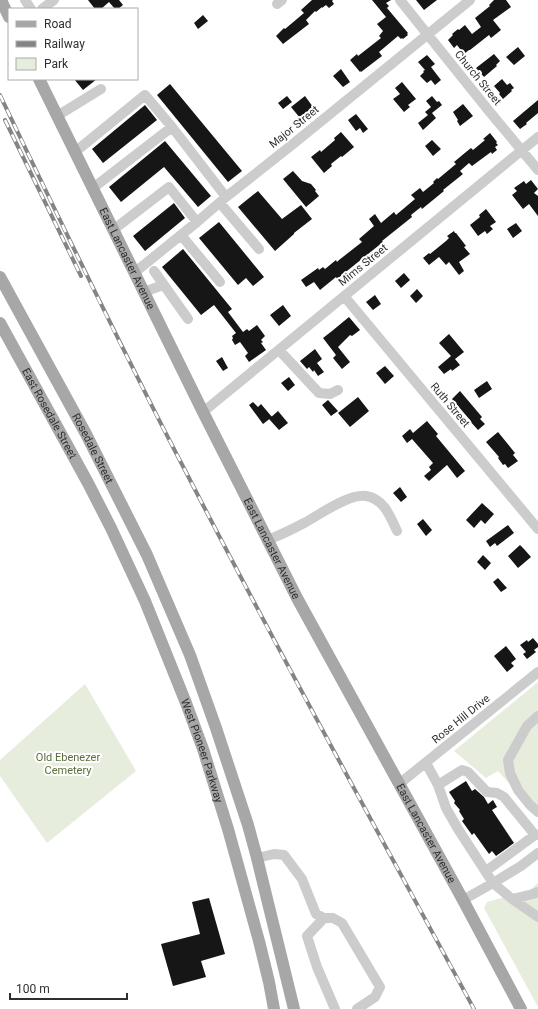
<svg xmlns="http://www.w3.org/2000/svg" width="538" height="1009" viewBox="0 0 538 1009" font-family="Roboto,sans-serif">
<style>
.green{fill:#e7eddc}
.building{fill:#161616}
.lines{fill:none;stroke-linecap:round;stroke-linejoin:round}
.minor{stroke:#ccc;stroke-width:10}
.major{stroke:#a7a7a7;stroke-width:12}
.rail-casing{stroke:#848484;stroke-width:4}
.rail{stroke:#fff;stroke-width:2.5;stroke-dasharray:8;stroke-linecap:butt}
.labels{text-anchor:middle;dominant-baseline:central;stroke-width:4;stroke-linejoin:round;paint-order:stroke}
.street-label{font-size:11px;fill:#2f2f2f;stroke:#fff}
.park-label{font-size:11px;fill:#586d3a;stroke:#fff}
</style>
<rect width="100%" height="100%" fill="#fff"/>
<path class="green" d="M538 682V816L498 771 486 778 454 751Z
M85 684 136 771 47 843 0 776V760Z
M538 883V1007L484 908 487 902 530 890Z"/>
<path class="building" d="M88 0H119L123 5 118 9H115L109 2 101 9H95Z
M312 0H333L332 1 334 4 329 8 326 5 322 8V7L316 12 315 11 306 20 309 24 283 44 276 36 284 28 285 29 304 13 301 10Z
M372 0H391L386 3 389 6 387 8 408 33 407 34 408 35 403 39 402 38 401 39 398 36 379 52 382 56 361 72V71L360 72 350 60 357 54 358 56 381 38 379 36 383 31 377 24 386 17Z
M416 0H437L424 10Z
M494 0H506L511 7 493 20 501 30 491 38 489 35 470 50H469L464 54 457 45 454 48 448 40 453 35 452 34 458 29 459 30 465 25 472 34 481 27 475 18 490 6 489 5Z
M203 15 208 21 198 29 194 23Z
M518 47 525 56 514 65 506 57Z
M494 54 500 61 496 65 497 66 484 77 476 68Z
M427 55 435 64 431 67 441 80 435 85 431 80 427 83 420 76 424 72 423 71 425 70 418 62Z
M341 69 350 82 343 87 333 76Z
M74 79H97L83 90Z
M502 79 507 85 510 83 514 88 511 90 512 91 503 99 499 94 500 93 494 86Z
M402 82 416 99 408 105 410 107 404 112 393 99 400 94 395 88Z
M170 84 242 171 228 182 157 95Z
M287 96 292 102 283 109 278 103Z
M305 96 313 107 300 118 291 107Z
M432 96 437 102 439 101 442 105 432 113 436 118 423 130 418 123 428 115 425 112 431 107 426 101Z
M538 100V113L526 123 527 124 520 129 513 121Z
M463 104 473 116 460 126 457 121 458 120 453 112Z
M145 105 157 120 103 163 92 149Z
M356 114 368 129 363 133 360 128 356 131 348 120Z
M341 132 354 147 342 157 341 156 331 164 332 166 324 173 311 157 320 150 321 152 335 140 334 138Z
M490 133 497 142 496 143 498 145 495 147 497 150 492 154 491 152 472 166 469 163 460 171 463 174 443 190 444 191 422 209 421 207 411 215 412 217 382 241 383 242 337 279 336 277 320 290 314 282 306 287 301 280 318 268 319 270 323 267 325 269 336 260 337 262 339 260 362 242 359 239 374 226 369 219 375 214 381 223 394 212 396 215 415 199 411 195 420 188 423 192 434 183 433 182 437 178 438 179 456 164 454 162 466 152 471 148 473 150 485 140 483 139Z
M432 140 441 149 433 156 425 146Z
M165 141 211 196 198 207 164 167 121 202 109 187Z
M293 171 302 181 311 184 316 190 315 191 319 196 306 207 283 179Z
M531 180 538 189 534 193 538 196V216L529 204 523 209 512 195 517 191 514 188 524 181 526 184Z
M258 191 282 219 301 205 312 219 294 233V234L275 251 238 207Z
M174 203 185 218 145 251 133 236Z
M486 209 496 222 490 226 493 229 487 234 485 231 478 236 470 225 480 217 479 215Z
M219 222 264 277 253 286 246 278 238 285 199 238Z
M516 223 522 231 513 238 507 229Z
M454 231 455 233H456L463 242 466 246 464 247 470 254 459 262 464 271 459 275 449 262 446 265 439 257 429 265 423 258 429 253 430 254 446 241 449 238 447 236Z
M183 249 232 309 228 312 243 332 247 329 249 331 257 325 265 336 261 340 263 342 261 343 266 350 249 362 245 356 248 353 240 342 235 345 232 340 233 338 232 336 236 333 214 305 201 315 162 267Z
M404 273 410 280 401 288 395 281Z
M417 289 423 296 416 303 410 296Z
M375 295 381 304 373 310 366 302Z
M283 305 291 316 279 326 270 315Z
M349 317 360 330 352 336 350 335 338 347 350 362 342 369 333 358 336 355 323 338 332 331Z
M449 334 464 352 455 359 460 365 452 371 451 369 444 374 438 367 451 356 439 343Z
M315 349 322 359 317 363 324 372 318 376 314 370 313 372 309 367 307 369 300 361Z
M222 357 228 368 223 371 216 361Z
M385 366 394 376 385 384 376 373Z
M289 377 295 385 288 391 281 383Z
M487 381 492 389 479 398 474 390Z
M460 391 482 417 480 419 485 424 478 430 469 420H470L452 399Z
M358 397 369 411 350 427 338 413Z
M328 400 338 411 331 416 322 405Z
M253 402 258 407 261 404 272 417 263 424 249 405Z
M278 411 288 423 279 430 269 419Z
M427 421 438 434 436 436 465 471 457 478 447 465 429 481 424 476 431 470 429 467 433 463 412 439 407 443 402 436 410 429 413 433Z
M498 432 515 453 513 455 518 461 508 468 505 464 503 465 498 458 499 457 486 442Z
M400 487 407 497 401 502 393 493Z
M482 503 494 514 485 524 481 520 474 528 466 520Z
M423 519 432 530 426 536 417 524Z
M508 525 514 533 497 546 495 543 490 547 486 541Z
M520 545 524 549 531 557 518 568 508 556Z
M483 555 491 563 485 570 477 562Z
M498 578 507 588 501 592 493 582Z
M533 638 538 644V647L534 650 536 652 527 659 523 654 526 652 520 645 527 640 528 642Z
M506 646 516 659 511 663 514 666 507 672 494 656Z
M466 781 472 791 475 789 484 797 488 804 493 800 497 807 492 810 514 843 496 856 492 851 489 854 474 833 472 835 462 821 464 819 459 811 460 810 454 803 455 801 449 792Z
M209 898 225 954 201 961 206 977 173 986 161 944 200 934 192 902Z"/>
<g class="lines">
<path class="minor" d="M25 0 31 9
M400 0 489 111 538 170
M277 4 282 0
M42 9 54 0
M57 116 101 89
M75 152 145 95 172 127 226 197
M93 188 172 127
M220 203 259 249
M113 230 169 187 197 222
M181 235 220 282
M154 271 188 319
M134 273 197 222 226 197 293 144 470 0
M144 292 163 285
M344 296 538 529
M279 350 319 393 330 394 338 390
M203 412 538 137
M268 540C280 535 293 529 304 523 319 515 350 493 366 496 384 499 390 516 397 531
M538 716 527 726 508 760 510 773 518 790 530 805 538 812
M426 763 438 785 446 808 458 829 493 883 521 866 538 853
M399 784 538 672
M438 785 462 770 468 772 487 792 497 793 504 797 535 835H538
M257 858 274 854 284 855 302 879 316 914 324 918H333L342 923 380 987 375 997 357 1009
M486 871 535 835
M512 899 533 894 538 892
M463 900 493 883 512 899 538 917
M324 918 307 936 317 967 335 1009"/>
<g class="major">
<path d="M1 0 9 17"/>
<path id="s1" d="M39 79 203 412 297 598 463 900 521 1009"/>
<path id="s2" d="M0 277 86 434 147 555 190 655 216 728 248 825 257 858 294 1009"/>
<path id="s3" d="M0 323 88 483 111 528 145 601 186 703 203 749 228 829 259 941 269 982 274 1009"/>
</g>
<defs>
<path id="rail" d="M0 95C61 223 122 350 188 476 280 655 378 832 474 1009
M5 120 81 276"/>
</defs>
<use href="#rail" class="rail-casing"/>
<use href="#rail" class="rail"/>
</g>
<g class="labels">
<g class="street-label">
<text transform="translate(478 78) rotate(51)">Church Street</text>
<text transform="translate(294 127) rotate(-39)">Major Street</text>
<text stroke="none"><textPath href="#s1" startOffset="200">East Lancaster Avenue</textPath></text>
<text transform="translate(363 265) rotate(-39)">Mims Street</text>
<text transform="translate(450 405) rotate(50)">Ruth Street</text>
<text stroke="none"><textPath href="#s3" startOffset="103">East Rosedale Street</textPath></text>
<text stroke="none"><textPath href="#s2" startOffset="195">Rosedale Street</textPath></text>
<text stroke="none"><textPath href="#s1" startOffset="524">East Lancaster Avenue</textPath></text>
<text transform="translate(461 719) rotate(-39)">Rose Hill Drive</text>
<text stroke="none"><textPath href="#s3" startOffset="474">West Pioneer Parkway</textPath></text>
<text stroke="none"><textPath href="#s1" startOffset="848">East Lancaster Avenue</textPath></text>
</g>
<g class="park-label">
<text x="68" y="757">Old Ebenezer<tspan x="68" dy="13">Cemetery</tspan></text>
</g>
</g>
<rect x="8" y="8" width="130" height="72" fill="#ffffff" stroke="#acacac"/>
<rect x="16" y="21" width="20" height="6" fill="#a7a7a7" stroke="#acacac"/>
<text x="44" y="28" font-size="12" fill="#2f2f2f">Road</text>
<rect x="16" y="41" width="20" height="6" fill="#848484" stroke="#acacac"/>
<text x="44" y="48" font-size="12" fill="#2f2f2f">Railway</text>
<rect x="16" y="58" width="20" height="12" fill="#e7eddc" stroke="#acacac"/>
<text x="44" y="68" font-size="12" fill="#2f2f2f">Park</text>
<path d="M10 993v6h117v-6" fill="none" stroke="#2f2f2f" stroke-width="2"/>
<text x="16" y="993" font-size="12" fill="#2f2f2f" stroke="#ffffff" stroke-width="3" paint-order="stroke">100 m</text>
</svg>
